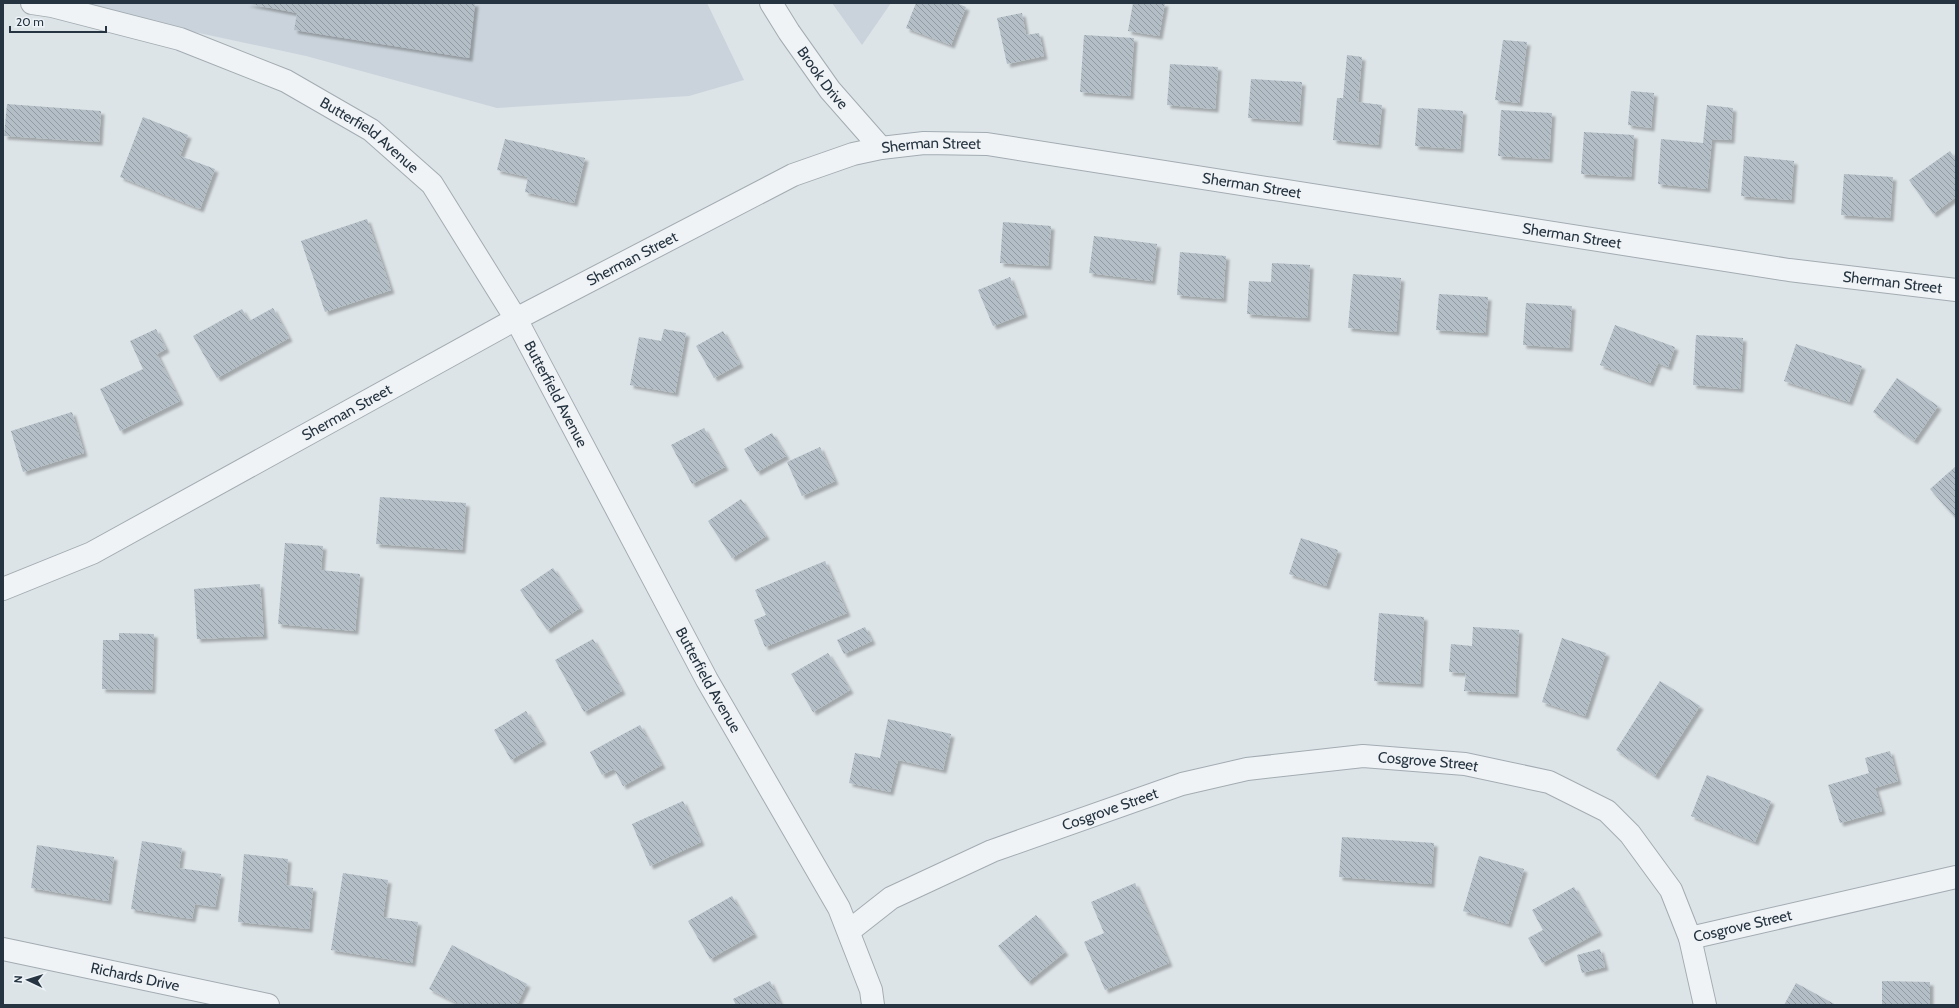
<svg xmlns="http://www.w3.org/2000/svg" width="1959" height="1008" viewBox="0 0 1959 1008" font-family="Cabin,sans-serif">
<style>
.built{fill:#cad3db}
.building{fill:url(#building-back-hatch);filter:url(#shadow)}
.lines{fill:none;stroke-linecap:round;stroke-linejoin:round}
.minor-casing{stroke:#a2acb2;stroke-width:24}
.minor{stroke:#f0f3f6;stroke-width:22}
.labels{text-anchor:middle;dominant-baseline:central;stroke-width:3;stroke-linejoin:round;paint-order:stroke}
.street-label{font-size:15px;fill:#253440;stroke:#ecf2f6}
</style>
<defs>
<pattern id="building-back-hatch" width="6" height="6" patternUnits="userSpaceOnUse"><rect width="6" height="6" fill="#b3bec6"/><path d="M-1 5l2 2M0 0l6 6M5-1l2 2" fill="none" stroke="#919ba2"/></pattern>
<filter id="shadow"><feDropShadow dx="3.5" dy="3.5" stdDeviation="1" flood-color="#0004"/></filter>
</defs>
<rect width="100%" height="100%" fill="#dde4e8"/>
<path class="built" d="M59 3H707L744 80 689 96 497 108 306 56Z
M832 3H891L862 45Z"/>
<path class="building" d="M245 3H475L469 58 294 30 297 13Z
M916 3H956L966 7 951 45 906 28Z
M1133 3H1165L1159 36 1128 31Z
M1022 13 1026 35 1039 33 1044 56 1007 64 997 18Z
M1084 35 1134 38 1130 96 1080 92Z
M1503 40 1527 42 1519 103 1495 100Z
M1347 55 1362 57 1358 102 1382 105 1378 145 1333 140 1337 98H1343Z
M1170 64 1218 67 1215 109 1167 105Z
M1251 79 1302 82 1299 122 1248 118Z
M1631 91 1654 93 1651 128 1628 125Z
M7 104 101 111 99 142 4 136Z
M1707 105 1733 108 1731 140 1712 139 1707 189 1658 184 1661 139 1703 143Z
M1418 108 1463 111 1460 149 1415 146Z
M1501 110 1552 113 1549 159 1498 156Z
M143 117 188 135 180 156 215 169 200 209 120 177Z
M1584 132 1634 135 1631 177 1581 174Z
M505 139 585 158 574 203 525 192 528 177 497 170Z
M1950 151 1956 160V197L1933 214 1909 180Z
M1744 156 1794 161 1791 200 1741 196Z
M1844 174 1893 177 1890 218 1841 215Z
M367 219 391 290 325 312 301 241Z
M1003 222 1051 226 1048 266 1000 263Z
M1094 236 1157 244 1152 281 1089 273Z
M1180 252 1226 256 1223 299 1177 295Z
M1272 263 1310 265 1307 318 1247 314 1249 281 1271 282Z
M1353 274 1401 278 1396 332 1348 328Z
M1010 277 1024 314 993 326 978 290Z
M1439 294 1488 297 1485 333 1436 330Z
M1526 303 1572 306 1569 348 1523 345Z
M273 308 289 338 217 378 193 336 242 309 249 321Z
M1615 325 1675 347 1668 367 1658 363 1650 383 1600 365Z
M156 329 166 349 157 354 180 401 120 431 100 389 143 369 130 341Z
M664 329 686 333 675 393 630 385 639 337 661 341Z
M723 331 740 364 714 378 696 346Z
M1696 335 1743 338 1740 389 1693 385Z
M1796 344 1862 366 1849 402 1784 381Z
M1897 378 1938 406 1914 441 1873 412Z
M72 412 84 453 23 472 11 431Z
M704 428 725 467 692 484 671 445Z
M772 433 786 456 757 472 744 449Z
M820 447 835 481 802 496 787 462Z
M1956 466V519L1930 489Z
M380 497 466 503 462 550 376 544Z
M741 499 766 536 732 558 708 521Z
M1301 538 1338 550 1326 586 1289 574Z
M285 543 323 546 321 570 360 574 355 631 278 624Z
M825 561 847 613 765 647 754 620 766 615 755 590Z
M553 568 580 608 547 630 520 590Z
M260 584 264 636 197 639 194 589Z
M1379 613 1424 617 1420 684 1374 681Z
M865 627 872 641 844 654 837 640Z
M1473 627 1519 630 1515 694 1464 691 1466 673 1449 672 1451 644 1472 646Z
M119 633 154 634 152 690 102 689 103 640H119Z
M1562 638 1606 653 1585 716 1542 702Z
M593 639 622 691 584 712 555 660Z
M828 653 850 690 813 712 791 674Z
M1660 681 1700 706 1655 776 1616 750Z
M526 711 543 741 511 760 494 730Z
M888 719 951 734 943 770 898 760 890 792 849 783 855 753 880 758Z
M640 725 662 765 623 786 614 769 602 775 590 752Z
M1890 751 1898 781 1875 788 1882 811 1840 823 1828 785 1869 773 1865 758Z
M1707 775 1771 801 1755 842 1691 816Z
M683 801 701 842 650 866 632 824Z
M1342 837 1434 843 1431 884 1339 877Z
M142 841 182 848 179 868 221 874 215 907 195 904 192 919 131 909Z
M37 845 114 857 108 901 31 888Z
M244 854 288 859 286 885 313 888 309 929 238 922Z
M1479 856 1524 869 1508 924 1463 911Z
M343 873 388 880 383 917 418 922 412 963 331 950Z
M1135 883 1169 963 1105 990 1084 942 1104 933 1091 902Z
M1574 887 1599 932 1542 963 1528 938 1543 930 1532 910Z
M732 896 754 934 710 959 688 921Z
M1036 915 1065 952 1028 982 998 946Z
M452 945 527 984 517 1005H461L429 989Z
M1600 949 1605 967 1582 973 1577 955Z
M770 981 781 1005H736L733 999Z
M1882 981 1930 982V1005H1882Z
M1796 983 1836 1005H1784Z"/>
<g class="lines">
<defs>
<g id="minor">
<path id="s1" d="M32 3 52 6 180 39 286 81 371 130 432 184 516 319 707 680 839 908 871 990 873 1005"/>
<path id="s2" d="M771 3 789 32 830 90 881 148"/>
<path id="s3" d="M3 589 92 553 516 319 793 175 853 154 881 148 924 143 987 144 1789 270 1956 290"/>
<path id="s4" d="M849 931 891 898 992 851 1182 784 1247 769 1363 756 1465 764 1549 782 1607 811 1630 834 1671 890 1690 938 1705 1005"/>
<path id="s5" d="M1690 938 1956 877"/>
<path id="s6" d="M3 949 268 1005"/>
</g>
</defs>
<use href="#minor" class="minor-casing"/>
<use href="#minor" class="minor"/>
</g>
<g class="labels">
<g class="street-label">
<text stroke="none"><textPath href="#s2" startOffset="91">Brook Drive</textPath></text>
<text stroke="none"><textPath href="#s1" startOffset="366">Butterfield Avenue</textPath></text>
<text stroke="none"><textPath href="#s3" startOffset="1035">Sherman Street</textPath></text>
<text stroke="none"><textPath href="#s3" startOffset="1359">Sherman Street</textPath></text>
<text stroke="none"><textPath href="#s3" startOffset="1683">Sherman Street</textPath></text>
<text stroke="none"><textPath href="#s3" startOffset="711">Sherman Street</textPath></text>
<text stroke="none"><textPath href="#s3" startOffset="2007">Sherman Street</textPath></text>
<text stroke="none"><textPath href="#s1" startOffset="690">Butterfield Avenue</textPath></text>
<text stroke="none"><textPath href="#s3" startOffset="387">Sherman Street</textPath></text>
<text stroke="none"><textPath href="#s1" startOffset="1014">Butterfield Avenue</textPath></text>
<text stroke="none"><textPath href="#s4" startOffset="615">Cosgrove Street</textPath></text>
<text stroke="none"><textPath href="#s4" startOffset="290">Cosgrove Street</textPath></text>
<text stroke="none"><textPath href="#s5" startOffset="54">Cosgrove Street</textPath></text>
<text stroke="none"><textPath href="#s6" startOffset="135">Richards Drive</textPath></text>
</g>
</g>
<rect width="1959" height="1008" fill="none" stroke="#253440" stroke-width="8"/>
<g transform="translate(28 980) rotate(274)" stroke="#ecf2f6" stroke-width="3" paint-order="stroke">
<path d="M0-3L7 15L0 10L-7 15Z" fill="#253440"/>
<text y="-6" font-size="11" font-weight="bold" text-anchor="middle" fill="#253440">N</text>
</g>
<path d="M10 26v6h96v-6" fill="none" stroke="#253440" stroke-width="2"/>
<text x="16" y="26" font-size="12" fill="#253440" stroke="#ecf2f6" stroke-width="3" paint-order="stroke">20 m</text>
</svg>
